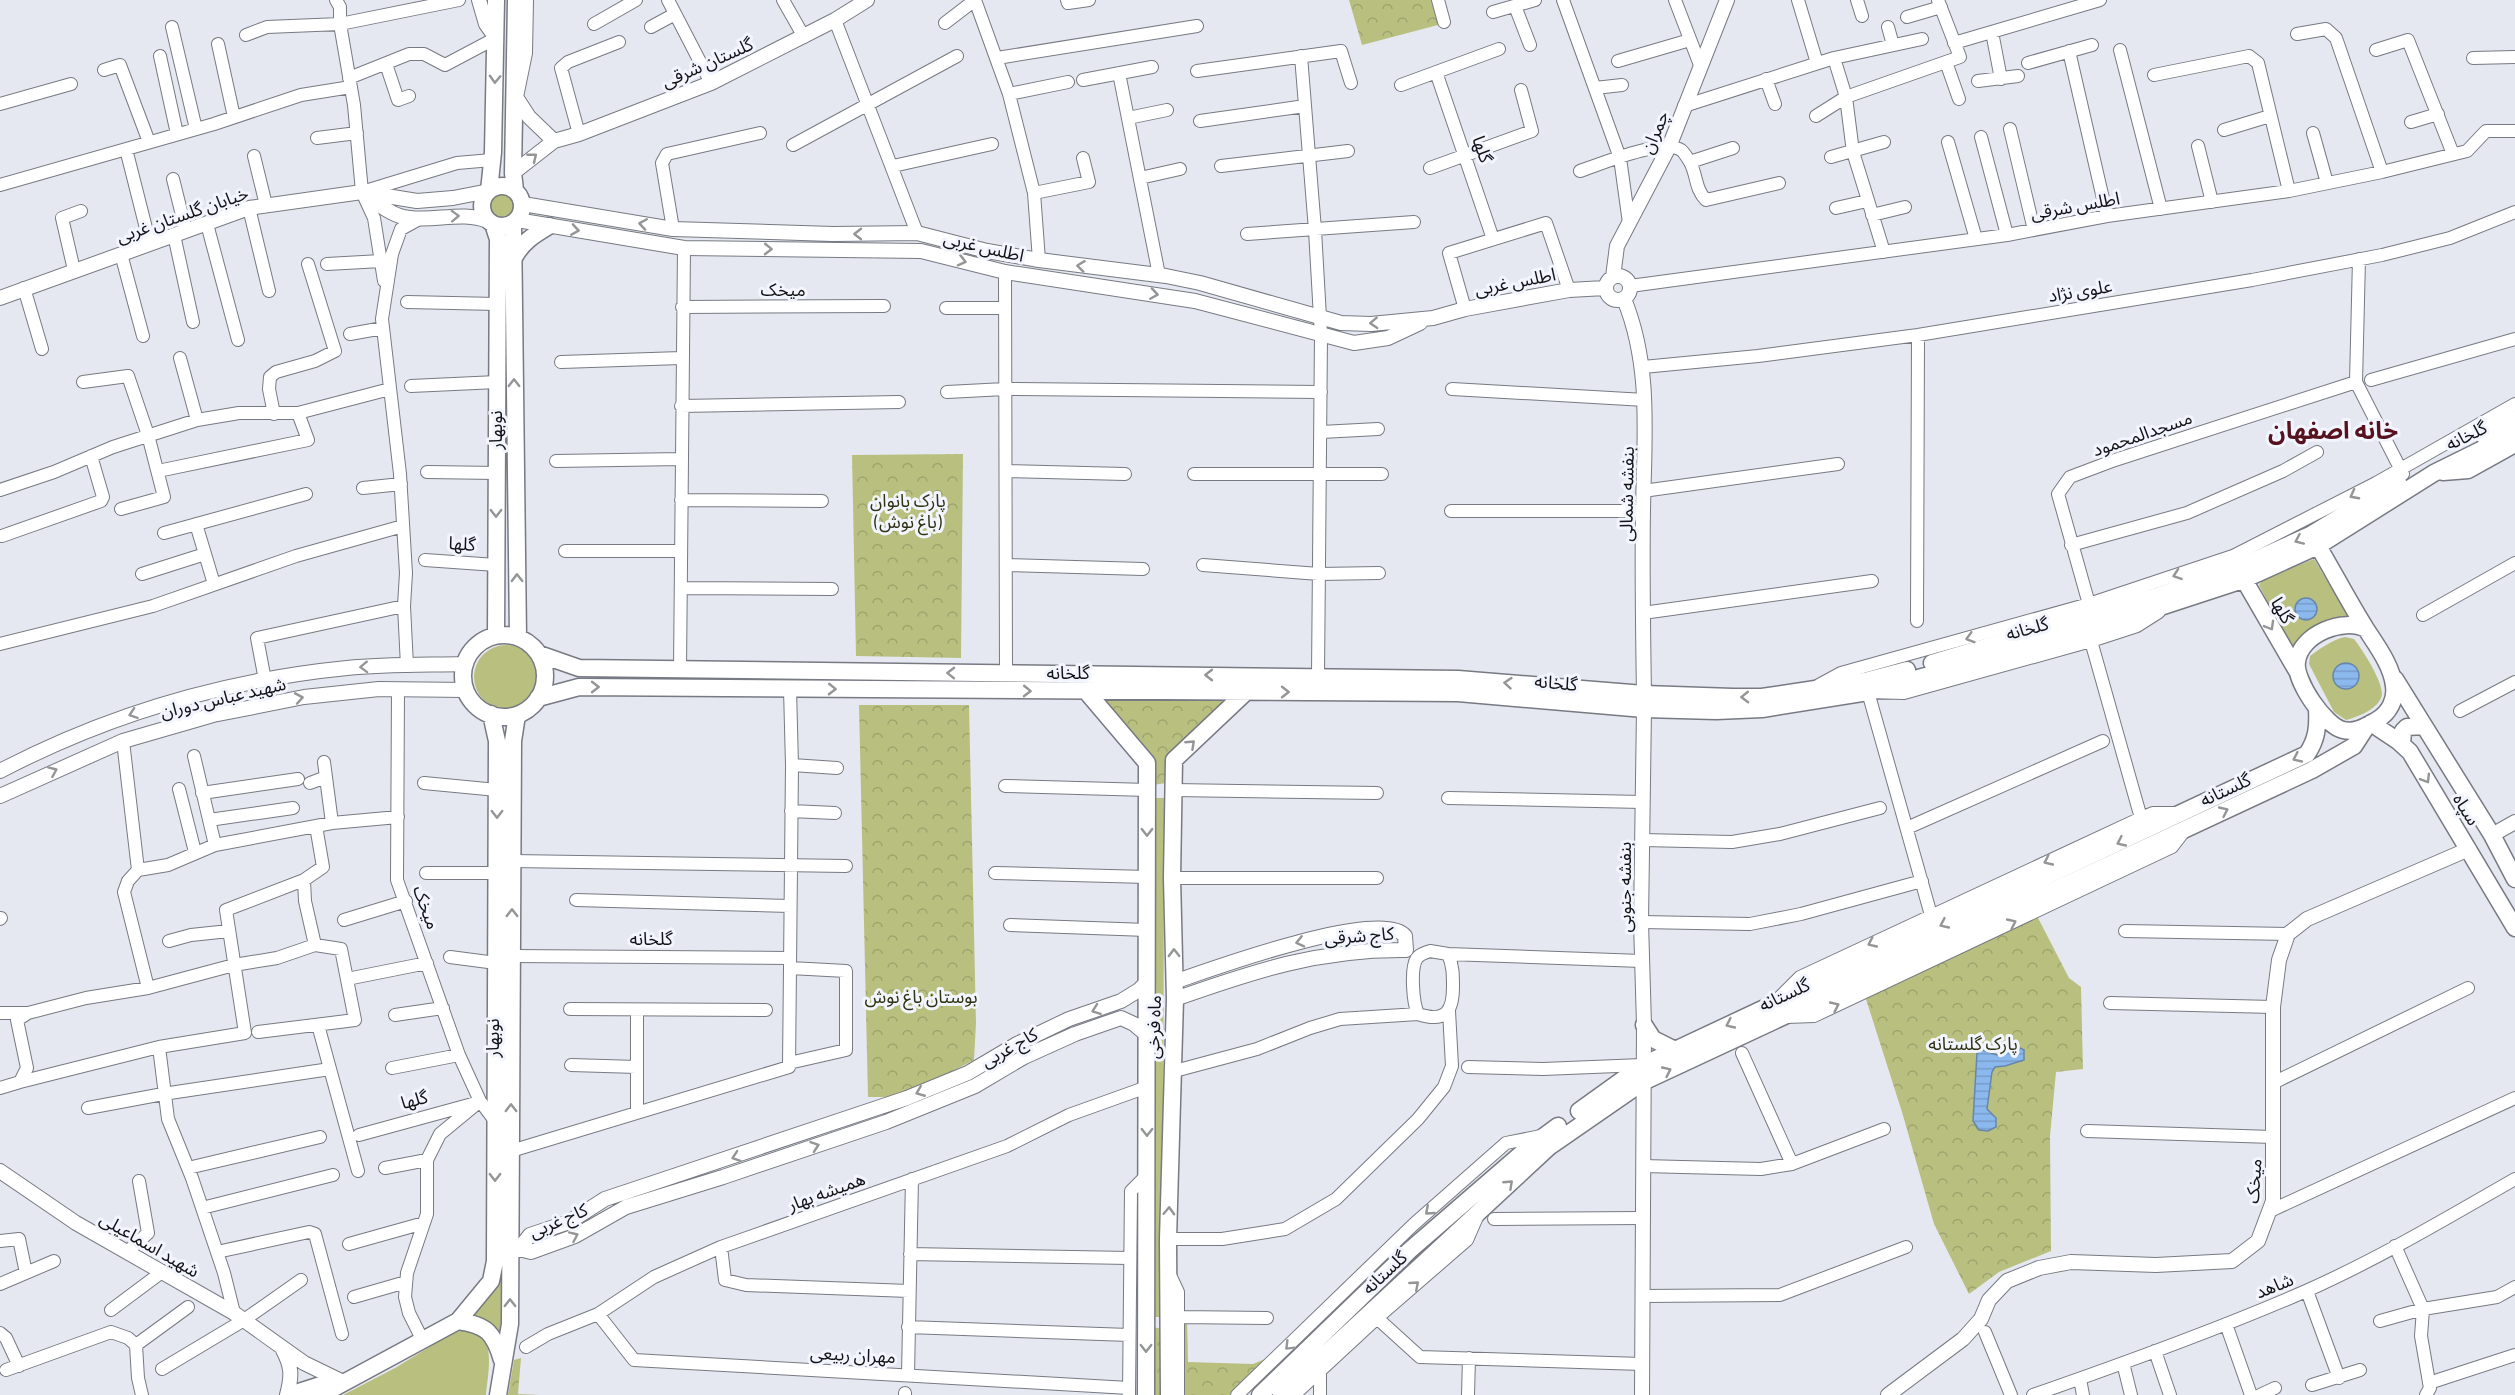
<svg xmlns="http://www.w3.org/2000/svg" width="2515" height="1395" viewBox="0 0 2515 1395" font-family="Barlow,'Noto Sans Arabic',sans-serif">
<style>
.grass{fill:#b9c07f}
.forest{fill:url(#forest-crowns)}
.water{fill:url(#water-rules);stroke:#6786ac;stroke-width:1.5}
.lines{fill:none;stroke-linecap:round;stroke-linejoin:round}
.minor-casing{stroke:#777a82;stroke-width:14}
.tertiary-casing{stroke:#777a82;stroke-width:16}
.secondary-casing{stroke:#777a82;stroke-width:19}
.minor{stroke:#fff;stroke-width:12}
.tertiary{stroke:#fff;stroke-width:14}
.secondary{stroke:#fff;stroke-width:16}
.oneway{stroke:#949596}
.labels{text-anchor:middle;dominant-baseline:central;stroke-width:6;stroke-linejoin:round;paint-order:stroke}
.street-label{font-size:18px;fill:#121316;stroke:#f2f5fe}
.park-label{font-size:18px;fill:#2e3112;stroke:#f2f5fe}
.district-label{font-size:24px;font-weight:bold;fill:#57121f;stroke:#f2f5fe}
</style>
<defs>
<pattern id="forest-crowns" width="20" height="18" patternUnits="userSpaceOnUse" patternTransform="scale(1.5)"><rect width="20" height="18" fill="#b9c07f"/><path d="M2 6a3 3 0 1 1 6 0M12 15a3 3 0 1 1 6 0" fill="none" stroke="#9ea46d"/></pattern>
<pattern id="water-rules" width="6" height="5" patternUnits="userSpaceOnUse" patternTransform="scale(1.5)"><rect width="6" height="5" fill="#8bb8ed"/><path d="M0 2.5h6" fill="none" stroke="#779dca"/></pattern>
</defs>
<rect width="100%" height="100%" fill="#e5e8f0"/>
<path class="grass" d="M488 206a14 14 0 1 1 28 0a14 14 0 1 1-28 0Z
M2314 559 2349 617 2292 650 2259 585 2263 580Z
M2345 637 2354 639C2362 649 2387 687 2381 698 2376 710 2357 717 2346 720L2334 712 2309 664 2310 656C2321 648 2332 640 2345 637Z
M474 677a32 32 0 1 1 64 0a32 32 0 1 1-64 0Z
M1156 798H1164L1163 1317H1153Z
M505 1267 503 1334 490 1323 465 1317C486 1300 492 1294 500 1269Z
M466 1330C470 1331 476 1333 480 1335 495 1346 487 1379 486 1395H343L395 1368 454 1332Z"/>
<path class="forest" d="M1349 0H1431L1438 25 1362 45Z
M963 454 961 658 856 656 852 455Z
M1228 699 1165 761 1166 783 1153 785 1100 700Z
M859 705H969L976 1023 974 1060 902 1097H868Z
M2036 914 2069 978 2081 987 2083 1069 2056 1072 2050 1136 2051 1251 1999 1272 1969 1294 1934 1224 1902 1112 1865 996Z
M1187 1317 1188 1362 1253 1364 1265 1359 1285 1341 1294 1346 1247 1395H1177L1175 1318Z
M1152 1327 1163 1329 1164 1395H1153Z
M521 1358 518 1394 540 1395H508L514 1360Z"/>
<path class="water" d="M2295 609a11 11 0 1 1 22 0a11 11 0 1 1-22 0Z
M2333 676a13 13 0 1 1 26 0a13 13 0 1 1-26 0Z
M2018 1047 2024 1050V1060L2005 1066 1995 1067 1992 1072 1987 1109 1996 1118V1127L1988 1131 1979 1130 1973 1121 1977 1053 1982 1050 1997 1055Z"/>
<g class="lines">
<defs>
<path id="minor" d="M336 0 340 7V24L354 105 362 192 374 218 384 281
M668 0 711 83
M783 0 804 37
M975 0 1009 94 1034 193 1039 260
M1067 0 1068 3 1089 0
M1438 0 1444 22
M1563 0 1620 158 1629 223
M1675 0 1700 65
M1798 0 1817 63
M1857 0 1862 16
M1515 6 1530 45
M1493 12 1535 0
M1907 17 1941 7
M835 20 917 233
M945 23 975 0
M594 24 636 0
M172 27 196 129
M651 27 675 14
M1888 27 1893 45
M1992 32 2001 79
M2297 34 2326 29 2336 38 2382 172
M246 35 267 27 340 24 459 0
M1954 43 2100 0
M218 44 234 117
M2120 50 2161 209
M2376 50 2408 40 2453 154
M2069 51 2107 216
M160 56 177 134
M1301 56 1315 230 1321 335 1318 676
M997 58 1197 26
M1834 58 1846 97 1853 152 1884 252
M2473 58 2515 57
M1618 61 1690 40
M1946 62 1959 99
M2028 63 2092 45
M386 64 398 100 409 96
M104 70 120 65 149 142
M1197 71 1341 51 1351 83
M1436 72 1493 239
M1119 73 1159 275
M2154 75 2249 56 2258 63 2289 191
M349 78 409 54H424L445 65 496 38
M1766 79 1775 104
M1083 80 1152 67
M1978 81 2018 76
M1401 85 1499 49
M1595 88 1622 85
M1009 94 1068 82
M0 104 71 84
M1684 106 1834 58 1922 39
M1816 116 1846 97 1960 57 1938 0
M1128 118 1167 110
M1200 121 1305 106
M2411 122 2438 114
M2010 129 2034 230
M2224 130 2270 116
M2313 133 2327 183
M579 134 561 68 568 62 619 42
M1981 137 2007 235
M317 138 357 133
M1948 142 1976 239
M793 145 957 56
M2198 146 2212 202
M126 149 150 244
M254 156 266 205
M1831 157 1884 142
M1690 162 1733 148
M893 166 992 144
M1221 166 1348 151
M1430 168 1532 131 1521 90
M1580 171C1601 164 1662 138 1681 150 1684 152 1688 159 1690 162 1697 175 1695 189 1706 200L1779 183
M1140 178 1180 169
M173 179 186 231
M0 185 214 124 301 95 351 87
M362 192 457 163 492 160
M1034 193 1089 182 1083 158
M249 208 269 291
M1836 208 1867 201
M1872 215 1905 207
M207 224 238 340
M673 229 662 163 667 154 760 133
M1247 234 1414 222
M174 235 193 322
M121 254 143 336
M2359 259 2356 382 2403 474
M327 264 381 261
M74 270 62 218 81 211
M1005 272 1006 674
M1630 286 2007 235 2107 216 2289 191 2382 172 2467 151 2486 131H2515
M24 288 42 349
M407 302 497 304
M682 307 884 306
M946 308H1005
M1465 309 1449 253 1546 223 1569 290
M350 334 383 328
M180 358 197 420
M561 362 681 358
M1643 367 1758 356 1918 335 2252 280 2382 255 2450 238 2515 212
M2371 380 2515 339
M83 382 128 376 148 435 164 497 121 509
M411 386 497 382
M1452 389 1645 400
M947 392 1005 389 1321 392
M681 406 899 402
M274 414 269 389 270 377 276 372 315 361 335 351 308 264
M1321 432 1378 429
M556 461 681 459
M158 471 308 440 298 413
M1006 471 1125 474
M427 472 497 473
M1194 474H1382
M363 488 401 484
M0 490 54 472 113 447 197 420 239 413H298L390 389
M1643 491 1838 464
M681 500 822 501
M1451 511H1643
M196 524 214 584
M164 533 306 494
M2 536 101 501 103 497 91 456
M2071 545 2187 513 2283 471 2317 452
M565 551H681
M425 560 496 565
M1006 565 1143 569
M1203 565 1319 574 1379 573
M142 574 205 554
M681 588 832 589
M2089 604 2058 494 2070 477 2115 460 2356 382
M1643 613 1872 581
M2423 615 2515 563
M1917 621 1918 335
M2091 641 2141 818
M0 644 153 606 296 556 403 526
M407 666 404 606 406 573 400 474 382 319 392 254 401 229 421 218
M680 669 684 248
M265 680 257 638 404 606
M1819 685 1841 673 2089 604 2233 556 2376 483 2515 404
M398 690 397 880 459 1055 480 1101 495 1121
M2460 711 2515 682
M123 741 138 870
M194 756 215 845
M324 762 332 823
M792 765 837 768
M310 783 326 777
M424 783 497 790
M1005 786 1148 790
M179 789 195 852
M1173 790 1377 793
M202 793 298 779
M1448 798 1643 802
M791 811 835 813
M209 820 293 808
M1907 828 2103 741
M1642 840 1732 842 1780 834 1880 808
M512 861 846 866
M138 870 168 865 215 845 332 823 398 817
M138 870 128 881 124 892 148 988
M426 873H497
M995 873 1147 877
M1172 878H1377
M576 900 790 906
M1931 915 1868 692 1904 693 2091 641 2137 626 2159 612
M0 919 1 918
M344 920 406 901
M1641 922 1750 924 1801 914 1922 881
M1010 925 1147 930
M2125 931 2288 934
M169 941 191 935 229 931
M315 945 305 901 304 880 323 867 316 826
M1430 951 1448 954C1453 965 1453 975 1453 987 1453 1012 1445 1023 1418 1014 1413 1003 1410 968 1417 958 1420 954 1425 953 1430 951Z
M1448 954 1642 961
M512 956 790 958
M450 957 496 963
M347 979 427 963
M1780 997 1800 977 2141 818 2153 813H2176
M2110 1003 2273 1007
M570 1009 766 1010
M0 1013H27
M395 1015 443 1008
M1786 1017 1814 1016 2172 847 2185 830
M318 1025 358 1171
M1742 1053 1792 1164
M789 1063 846 1050V971L790 968
M571 1065 637 1067
M1468 1067 1543 1069 1642 1065
M392 1068 459 1055
M1171 1072 1257 1049 1310 1028 1340 1019 1418 1014
M20 1082 159 1047
M2273 1083 2468 988
M0 1088 20 1082 27 1068 17 1020 28 1013 86 998 148 988 234 965 277 958 315 945 341 949 355 1020 258 1032
M88 1108 163 1094 330 1069
M637 1113V1010
M2087 1131 2273 1137
M359 1135 476 1103
M511 1151 789 1067 792 765 790 689
M1643 1166 1761 1169 1792 1164 1884 1129
M188 1168 320 1137
M385 1168 427 1160
M202 1208 333 1175
M2270 1211 2515 1098
M1494 1219 1643 1218
M1168 1239H1222L1285 1229 1336 1199 1418 1119 1444 1087 1452 1066 1449 1011
M0 1241 19 1239 26 1273
M349 1244 424 1223
M2395 1246 2423 1309 2421 1336 2430 1388 2426 1395
M721 1247 725 1280 746 1285 909 1291
M127 1252 148 1233 139 1181
M217 1252 309 1232 315 1234 342 1334
M910 1254 1129 1258
M1170 1275 1178 1292V1395
M0 1284 54 1261
M2307 1291 2339 1378
M1642 1296 1780 1295 1906 1247
M354 1297 406 1282
M111 1310 162 1272
M234 1313 224 1273 192 1178 168 1119 159 1047 245 1033 226 910 304 880
M598 1314 634 1360 1129 1388
M1179 1317 1267 1318
M1377 1318 1420 1357 1642 1364
M2380 1321 2423 1309 2497 1297 2515 1287
M2226 1324 2251 1395
M908 1327 1129 1335
M1985 1332 2011 1395
M0 1333 6 1338 19 1366
M422 1339 409 1313 405 1297 407 1273 427 1214V1160L440 1134 480 1101
M136 1345 188 1307
M526 1347 548 1334 598 1314 654 1277 721 1247 1007 1146 1069 1115 1147 1087
M2155 1351 2170 1395
M2123 1363 2131 1395
M162 1369 244 1320 301 1280
M6 1370 111 1332 128 1338 136 1345 138 1378 142 1395
M1320 1372V1395
M908 1375 912 1179
M2080 1379 2083 1395
M2429 1383 2515 1355
M2312 1385 2360 1370
M905 1395V1393
M1129 1395 1131 1191 1147 1175
M1237 1395 1414 1224 1506 1143 1541 1136
M1294 1395 1377 1318 1467 1240 1477 1217
M1468 1395 1469 1358
M2033 1395C2125 1363 2217 1330 2306 1291 2378 1259 2447 1218 2515 1179
M2260 1395 2275 1388"/>
<path id="tertiary" d="M479 0 486 24 496 38
M526 0 525 53 516 97 529 117 554 141
M513 173 554 141 579 134 711 83 835 20 867 0
M364 193C376 202 389 214 404 217 432 223 461 210 488 221
M523 204 673 229 833 234 917 233 987 251 1039 260 1166 276 1200 283 1341 323 1371 324 1433 318 1465 309 1569 290 1605 288
M517 220 684 248 921 251 1005 272 1195 301 1354 343 1388 338 1420 323
M1606 288a12 12 0 1 1 24 0a12 12 0 1 1-24 0Z
M1613 277 1617 246 1669 147 1727 0
M0 298 249 208 362 192 417 201 453 198 489 191
M1624 299C1652 367 1644 439 1643 511 1642 572 1643 633 1644 694
M0 771C107 715 226 680 347 668 385 664 426 665 465 664
M0 796 123 741 213 715 304 697 379 689 466 690
M2492 835 2515 822
M1174 982C1208 970 1382 907 1405 936L1406 950C1320 949 1254 971 1175 999
M0 1171 76 1223 234 1313 304 1363 339 1380
M519 1249 531 1252 575 1236 626 1207 723 1177 886 1122 975 1086 1024 1057 1075 1034 1121 1018 1134 1024 1146 1034
M503 1257 519 1249 530 1235 569 1222 605 1199 907 1098 968 1073 1017 1044 1069 1019 1121 1001 1139 990 1147 982
M283 1350C292 1367 292 1376 287 1395
M1642 1395 1644 1025 1641 922 1644 709
M1888 1395 1963 1339 1981 1319 1989 1300 2007 1281 2039 1268 2071 1262 2156 1265 2232 1261 2258 1241 2273 1201V1007L2279 960 2288 934 2307 919 2469 849"/>
<path id="secondary" d="M482 206a20 20 0 1 1 40 0a20 20 0 1 1-40 0Z
M515 190 513 173 516 0
M489 191 493 152 496 0
M493 224 498 239 496 635
M513 224 518 637
M514 258C522 242 534 235 549 226
M2484 436 2515 419
M2443 472 2468 470 2513 445
M2318 546C2334 573 2349 602 2366 629 2377 646 2392 666 2394 686 2396 700 2389 713 2377 720 2366 726 2356 733 2343 730 2325 726 2294 680 2297 662 2300 634 2344 617 2366 629
M2239 571 2297 671
M463 676a41 41 0 1 1 82 0a41 41 0 1 1-82 0Z
M539 654 579 668 1458 679 1644 694 1733 697H1762L1809 690 1865 681 1907 670
M1932 663 2157 596 2237 568 2310 535 2398 482
M2395 679 2492 835 2515 879
M1086 691 1147 763 1146 1395
M538 698 579 687 1458 693 1644 709 1716 711 1762 709 1868 692 2084 632 2243 580 2318 546 2434 473 2515 433
M2371 723 2398 741 2410 752 2515 928
M2402 744 2403 731 2407 727 2424 726
M1644 1025 1653 1039 1675 1050
M1579 1111 1643 1065 2307 754C2317 739 2318 727 2317 709
M458 1321 491 1281 495 1261 497 741 491 714
M289 1395 333 1381
M321 1395 458 1321C487 1325 494 1333 502 1360
M498 1395 510 1324 513 741 517 715
M1169 1395 1168 1239 1175 999 1172 878 1174 760 1246 692
M1260 1395 1410 1250 1528 1148 1558 1126
M1281 1395 1549 1147 1643 1082 2312 770 2354 746 2367 726"/>
</defs>
<use href="#minor" class="minor-casing"/>
<use href="#tertiary" class="tertiary-casing"/>
<use href="#secondary" class="secondary-casing"/>
<use href="#minor" class="minor"/>
<use href="#tertiary" class="tertiary"/>
<use href="#secondary" class="secondary"/>
</g>
<defs><path id="oneway-chevron" d="M-2-3.5L2.5 0L-2 3.5" fill="none" stroke-width="1.6" stroke-linecap="round" stroke-linejoin="round" transform="scale(1.5)"/></defs>
<g class="oneway">
<use href="#oneway-chevron" transform="translate(495 79) rotate(92)"/>
<use href="#oneway-chevron" transform="translate(533 157) rotate(-39)"/>
<use href="#oneway-chevron" transform="translate(455 216) rotate(-2)"/>
<use href="#oneway-chevron" transform="translate(643 224) rotate(-171)"/>
<use href="#oneway-chevron" transform="translate(575 230) rotate(9)"/>
<use href="#oneway-chevron" transform="translate(858 234) rotate(180)"/>
<use href="#oneway-chevron" transform="translate(768 249) rotate(1)"/>
<use href="#oneway-chevron" transform="translate(962 261) rotate(14)"/>
<use href="#oneway-chevron" transform="translate(1081 266) rotate(-173)"/>
<use href="#oneway-chevron" transform="translate(1154 294) rotate(9)"/>
<use href="#oneway-chevron" transform="translate(1374 323) rotate(177)"/>
<use href="#oneway-chevron" transform="translate(514 383) rotate(-90)"/>
<use href="#oneway-chevron" transform="translate(2354 495) rotate(152)"/>
<use href="#oneway-chevron" transform="translate(496 513) rotate(90)"/>
<use href="#oneway-chevron" transform="translate(2299 540) rotate(156)"/>
<use href="#oneway-chevron" transform="translate(2177 575) rotate(161)"/>
<use href="#oneway-chevron" transform="translate(517 578) rotate(-91)"/>
<use href="#oneway-chevron" transform="translate(2270 626) rotate(60)"/>
<use href="#oneway-chevron" transform="translate(1970 638) rotate(164)"/>
<use href="#oneway-chevron" transform="translate(364 667) rotate(178)"/>
<use href="#oneway-chevron" transform="translate(951 673) rotate(-179)"/>
<use href="#oneway-chevron" transform="translate(1209 675) rotate(-180)"/>
<use href="#oneway-chevron" transform="translate(1508 683) rotate(-175)"/>
<use href="#oneway-chevron" transform="translate(595 687)"/>
<use href="#oneway-chevron" transform="translate(832 689) rotate(1)"/>
<use href="#oneway-chevron" transform="translate(1027 691) rotate(1)"/>
<use href="#oneway-chevron" transform="translate(1285 692)"/>
<use href="#oneway-chevron" transform="translate(1745 697) rotate(179)"/>
<use href="#oneway-chevron" transform="translate(299 698) rotate(-10)"/>
<use href="#oneway-chevron" transform="translate(133 714) rotate(161)"/>
<use href="#oneway-chevron" transform="translate(1191 744) rotate(-43)"/>
<use href="#oneway-chevron" transform="translate(2297 758) rotate(155)"/>
<use href="#oneway-chevron" transform="translate(53 771) rotate(-23)"/>
<use href="#oneway-chevron" transform="translate(2426 779) rotate(58)"/>
<use href="#oneway-chevron" transform="translate(2224 811) rotate(-25)"/>
<use href="#oneway-chevron" transform="translate(497 814) rotate(90)"/>
<use href="#oneway-chevron" transform="translate(1147 832) rotate(90)"/>
<use href="#oneway-chevron" transform="translate(2121 842) rotate(155)"/>
<use href="#oneway-chevron" transform="translate(2048 861) rotate(155)"/>
<use href="#oneway-chevron" transform="translate(512 913) rotate(-90)"/>
<use href="#oneway-chevron" transform="translate(2012 923) rotate(-25)"/>
<use href="#oneway-chevron" transform="translate(1944 924) rotate(155)"/>
<use href="#oneway-chevron" transform="translate(1300 942) rotate(167)"/>
<use href="#oneway-chevron" transform="translate(1872 943) rotate(155)"/>
<use href="#oneway-chevron" transform="translate(1174 953) rotate(-91)"/>
<use href="#oneway-chevron" transform="translate(1835 1006) rotate(-25)"/>
<use href="#oneway-chevron" transform="translate(1096 1010) rotate(160)"/>
<use href="#oneway-chevron" transform="translate(1730 1024) rotate(155)"/>
<use href="#oneway-chevron" transform="translate(1667 1071) rotate(-25)"/>
<use href="#oneway-chevron" transform="translate(920 1092) rotate(158)"/>
<use href="#oneway-chevron" transform="translate(511 1108) rotate(-90)"/>
<use href="#oneway-chevron" transform="translate(1147 1132) rotate(90)"/>
<use href="#oneway-chevron" transform="translate(815 1146) rotate(-19)"/>
<use href="#oneway-chevron" transform="translate(736 1157) rotate(161)"/>
<use href="#oneway-chevron" transform="translate(495 1177) rotate(90)"/>
<use href="#oneway-chevron" transform="translate(1509 1184) rotate(-43)"/>
<use href="#oneway-chevron" transform="translate(1169 1211) rotate(-88)"/>
<use href="#oneway-chevron" transform="translate(1429 1211) rotate(139)"/>
<use href="#oneway-chevron" transform="translate(574 1236) rotate(-24)"/>
<use href="#oneway-chevron" transform="translate(1415 1285) rotate(-41)"/>
<use href="#oneway-chevron" transform="translate(510 1303) rotate(-90)"/>
<use href="#oneway-chevron" transform="translate(1289 1346) rotate(135)"/>
<use href="#oneway-chevron" transform="translate(1146 1348) rotate(90)"/>
</g>
<g class="labels">
<g class="street-label">
<text transform="translate(707 62) rotate(-24)">گلستان شرقی</text>
<text transform="translate(1654 132) rotate(-67)">چمران</text>
<text transform="translate(1483 149) rotate(71)">گلها</text>
<text transform="translate(2075 205) rotate(-10)">اطلس شرقی</text>
<text transform="translate(182 214) rotate(-19)">خیابان گلستان غربی</text>
<text transform="translate(984 246) rotate(13)">اطلس غربی</text>
<text transform="translate(1515 281) rotate(-11)">اطلس غربی</text>
<text x="783" y="289">میخک</text>
<text transform="translate(2080 290) rotate(-9)">علوی نژاد</text>
<text transform="translate(495 430) rotate(-90)">نوبهار</text>
<text transform="translate(2142 433) rotate(-19)">مسجدالمحمود</text>
<text transform="translate(2466 435) rotate(-26)">گلخانه</text>
<text transform="translate(1626 494) rotate(-89)">بنفشه شمالی</text>
<text transform="translate(462 543) rotate(4)">گلها</text>
<text transform="translate(2283 610) rotate(60)">گلها</text>
<text transform="translate(2027 628) rotate(-15)">گلخانه</text>
<text x="1068" y="672">گلخانه</text>
<text transform="translate(1556 682) rotate(5)">گلخانه</text>
<text transform="translate(223 697) rotate(-13)">شهید عباس دوران</text>
<text transform="translate(2225 789) rotate(-25)">گلستانه</text>
<text transform="translate(2467 809) rotate(58)">سپاه</text>
<text transform="translate(1624 887) rotate(-90)">بنفشه جنوبی</text>
<text transform="translate(427 907) rotate(70)">میخک</text>
<text transform="translate(1359 935) rotate(-4)">کاج شرقی</text>
<text x="651" y="938">گلخانه</text>
<text transform="translate(1784 994) rotate(-25)">گلستانه</text>
<text transform="translate(1153 1027) rotate(-88)">ماه فرخی</text>
<text transform="translate(492 1038) rotate(-90)">نوبهار</text>
<text transform="translate(1009 1047) rotate(-29)">کاج غربی</text>
<text transform="translate(414 1099) rotate(-15)">گلها</text>
<text transform="translate(2253 1181) rotate(-86)">میخک</text>
<text transform="translate(826 1191) rotate(-20)">همیشه بهار</text>
<text transform="translate(558 1220) rotate(-23)">کاج غربی</text>
<text transform="translate(150 1244) rotate(30)">شهید اسماعیلی</text>
<text transform="translate(1384 1272) rotate(-43)">گلستانه</text>
<text transform="translate(2274 1285) rotate(-22)">شاهد</text>
<text transform="translate(853 1354) rotate(3)">مهران ربیعی</text>
</g>
<g class="park-label">
<text x="908" y="500">پارک بانوان<tspan x="908" dy="21">(باغ نوش)</tspan></text>
<text x="921" y="996">بوستان باغ نوش</text>
<text x="1973" y="1043">پارک گلستانه</text>
</g>
<g class="district-label">
<text x="2333" y="429">خانه اصفهان</text>
</g>
</g>
</svg>
